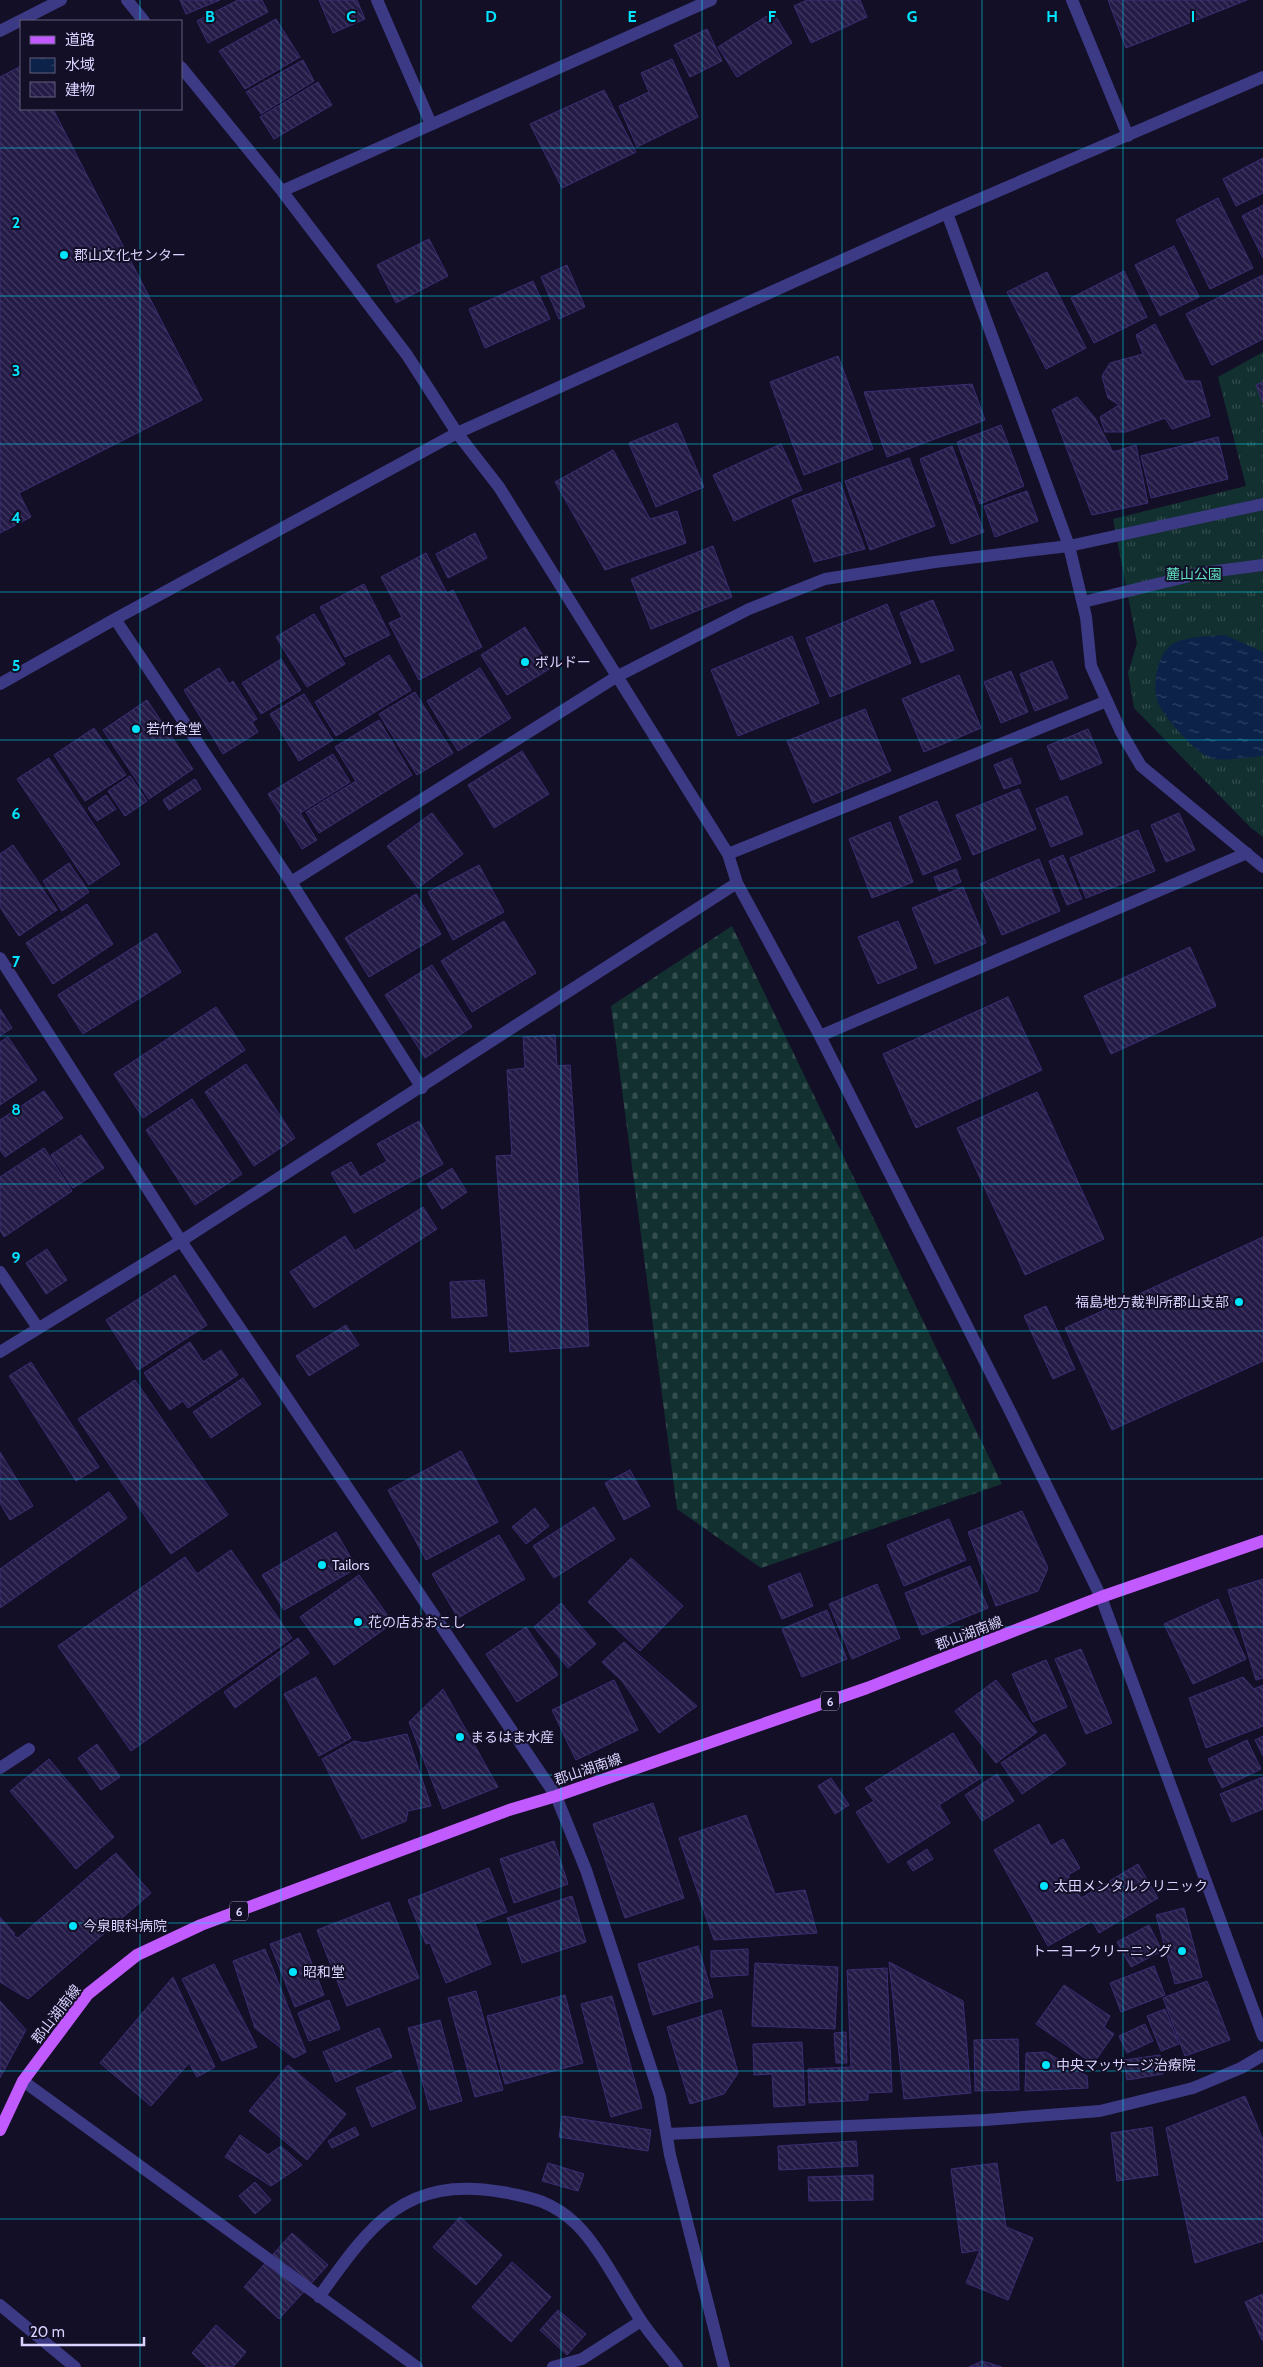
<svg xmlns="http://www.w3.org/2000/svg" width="1263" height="2367" viewBox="0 0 1263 2367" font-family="Cabin,'Noto Sans JP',sans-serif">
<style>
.grass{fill:url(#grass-tufts)}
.cemetery{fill:url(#cemetery-stones)}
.water{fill:url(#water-ripples)}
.building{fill:url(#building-back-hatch);stroke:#3b2d73}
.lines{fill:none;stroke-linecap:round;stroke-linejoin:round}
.minor{stroke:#3d3a85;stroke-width:12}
.major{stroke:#c25bff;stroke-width:12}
.grid{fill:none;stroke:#00e5ff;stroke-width:1;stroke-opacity:0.55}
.poi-dot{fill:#00e5ff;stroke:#130f26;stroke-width:2}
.labels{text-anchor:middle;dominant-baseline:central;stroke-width:4;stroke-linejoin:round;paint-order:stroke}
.shield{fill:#130f26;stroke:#9e99be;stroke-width:1}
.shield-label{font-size:12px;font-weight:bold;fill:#d9d4ff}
.poi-label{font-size:14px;fill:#d9d4ff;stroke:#130f26;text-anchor:start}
.park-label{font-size:14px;fill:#5fe0c0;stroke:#130f26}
.street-label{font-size:14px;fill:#d9d4ff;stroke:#130f26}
.grid-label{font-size:16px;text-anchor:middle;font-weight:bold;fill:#00e5ff;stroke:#130f26;stroke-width:4;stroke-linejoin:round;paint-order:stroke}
</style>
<defs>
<pattern id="grass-tufts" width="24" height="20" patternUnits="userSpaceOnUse" patternTransform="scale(1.25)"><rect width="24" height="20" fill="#12302f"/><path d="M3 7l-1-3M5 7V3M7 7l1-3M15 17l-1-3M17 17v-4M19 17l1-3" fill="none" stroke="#344d4e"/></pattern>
<pattern id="cemetery-stones" width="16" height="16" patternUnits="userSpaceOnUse" patternTransform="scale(1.25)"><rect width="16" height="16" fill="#12302f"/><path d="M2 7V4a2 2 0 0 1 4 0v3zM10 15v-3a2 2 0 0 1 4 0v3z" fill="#344d4e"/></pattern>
<pattern id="water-ripples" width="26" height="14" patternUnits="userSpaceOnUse" patternTransform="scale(1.25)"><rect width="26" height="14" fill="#0c2248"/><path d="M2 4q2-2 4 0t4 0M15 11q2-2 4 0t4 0" fill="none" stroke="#2f4163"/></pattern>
<pattern id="building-back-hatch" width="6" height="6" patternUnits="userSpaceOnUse" patternTransform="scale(1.25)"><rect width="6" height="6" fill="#241b47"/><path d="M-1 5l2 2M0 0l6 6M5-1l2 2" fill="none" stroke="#433b63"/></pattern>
</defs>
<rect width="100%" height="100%" fill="#130f26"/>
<path class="grass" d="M1263 352V837L1251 828 1134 708 1128 673 1137 643 1113 519 1246 486 1218 377Z"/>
<path class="cemetery" d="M732 926 1002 1484 761 1568 677 1509 611 1006Z"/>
<path class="water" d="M1225 635 1263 652V756C1248 757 1229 761 1214 759 1197 756 1165 718 1158 703 1152 687 1156 658 1170 646 1182 636 1211 636 1225 635Z"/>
<path class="building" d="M180 0H220L186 14Z
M238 0H262L268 12 208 43 197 21Z
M319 0H357L365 19 333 33Z
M807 0H860L867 17 811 43 794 6Z
M1108 0H1247L1126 48Z
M773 12 792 43 737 77 718 47Z
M276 19 300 57 245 89 219 51Z
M707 29 722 61 690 77 674 45Z
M672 59 698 117 637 147 619 106 649 92 641 73Z
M303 60 314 81 261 114 246 92Z
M21 66V109H53L202 400 19 493 31 517 0 533V77Z
M318 82 332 105 274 139 260 117Z
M604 90 636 152 562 188 530 124Z
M1263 158V193L1236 206 1223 179Z
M1218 198 1253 268 1210 289 1176 220Z
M1263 205V258L1242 216Z
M429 239 448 276 396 303 377 265Z
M1174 246 1199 297 1160 316 1135 265Z
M567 265 585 307 559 319 541 277Z
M1124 271 1147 317 1094 343 1071 298Z
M1047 272 1086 348 1046 369 1007 292Z
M1263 275V339L1212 365 1186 314Z
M533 281 550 319 485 348 469 309Z
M1155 324 1185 381H1200L1210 416 1172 429 1165 418 1126 432H1105L1100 417 1119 405 1108 398 1102 376 1110 363 1143 354 1136 335Z
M838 356 873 449 804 475 770 382Z
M1263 382V403L1256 385Z
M972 384 985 420 887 457 864 392Z
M1077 397 1095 418 1113 452 1136 445 1148 503 1092 515 1052 410Z
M677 423 704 487 656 507 629 443Z
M1001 425 1024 486 980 504 957 442Z
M1218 437 1228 479 1151 498 1141 456Z
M781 444 802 490 734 521 713 475Z
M952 446 984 532 951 544 920 459Z
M613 450 650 519 677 511 686 543 605 570 555 482Z
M909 458 935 526 870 550 845 481Z
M840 482 865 549 814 562 792 500Z
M1027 491 1038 521 995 537 984 506Z
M475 533 487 558 448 578 436 554Z
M713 546 732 597 651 629 631 579Z
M426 553 447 593 453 590 482 647 419 680 389 623 402 617 381 577Z
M364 584 390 635 345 657 320 607Z
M933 600 954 650 921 663 900 613Z
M887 604 911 663 830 697 806 638Z
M314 614 345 664 307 687 276 637Z
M525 627 551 668 507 695 481 655Z
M792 636 819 703 738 736 711 670Z
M389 655 411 690 336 736 315 702Z
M281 659 301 690 261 714 242 683Z
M1052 661 1068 698 1035 711 1020 674Z
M219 668 229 684 233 681 257 719 252 722 258 732 223 754 184 690Z
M480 668 511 718 458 751 427 701Z
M1011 671 1028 712 1001 723 984 682Z
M959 675 981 728 924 752 902 699Z
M415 692 453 753 417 775 379 714Z
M304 694 333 740 299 761 270 714Z
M147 700 193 769 149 799 103 730Z
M865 709 891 771 813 803 787 741Z
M379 720 412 775 319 833 306 812 356 781 335 747Z
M94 728 126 775 85 801 54 755Z
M1088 729 1102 763 1061 780 1047 746Z
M522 751 549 794 494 828 468 785Z
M333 754 350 782 300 813 317 840 302 849 268 794Z
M49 758 120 864 89 885 17 779Z
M1011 758 1021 783 1004 789 994 765Z
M130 776 147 801 125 816 108 791Z
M195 779 201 789 169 810 163 800Z
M1019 789 1036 829 973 855 956 815Z
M106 795 116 809 97 821 88 808Z
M1067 796 1083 834 1051 847 1036 809Z
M937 801 961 859 923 875 899 817Z
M432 813 463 854 418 888 387 846Z
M1179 813 1195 850 1166 862 1151 825Z
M890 822 913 882 872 898 849 839Z
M1138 830 1155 871 1086 898 1070 858Z
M13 845 57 910 19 936 0 907V854Z
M1063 855 1082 899 1067 905 1049 861Z
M1039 859 1060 911 1002 935 980 884Z
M69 863 89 892 62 911 43 881Z
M479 865 504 912 453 940 428 892Z
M956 869 961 882 939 891 934 877Z
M963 887 986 943 935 964 912 908Z
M416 894 441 934 369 977 345 938Z
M87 904 113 944 53 984 26 943Z
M504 921 536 973 472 1012 441 961Z
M898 921 917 968 878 984 858 937Z
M156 933 181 972 83 1034 58 995Z
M1190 947 1216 1006 1111 1054 1084 996Z
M432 965 472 1027 425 1058 385 995Z
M1008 997 1042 1070 916 1128 883 1054Z
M216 1007 245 1050 143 1118 114 1074Z
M0 1009 12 1028 0 1036Z
M555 1035 557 1066 570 1065 589 1346 510 1352 496 1156 512 1155 507 1070 525 1068 523 1037Z
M8 1037 37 1080 0 1105V1042Z
M246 1064 295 1138 254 1166 205 1092Z
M44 1091 63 1118 5 1157 0 1150V1120Z
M1037 1092 1104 1239 1025 1275 957 1128Z
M192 1099 242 1174 195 1205 146 1130Z
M419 1121 443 1164 354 1213 331 1173 351 1162 360 1177 387 1161 377 1144Z
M81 1135 104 1168 73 1188 51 1155Z
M44 1148 72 1191 4 1237 0 1230V1177Z
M452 1168 467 1192 442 1209 427 1184Z
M423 1207 437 1229 314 1308 290 1272 345 1236 355 1251Z
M1263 1237V1361L1112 1430 1065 1328Z
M47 1249 67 1280 46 1294 26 1263Z
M175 1275 207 1325 138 1370 106 1320Z
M484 1280 487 1316 452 1318 450 1282Z
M1046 1306 1075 1369 1053 1379 1024 1316Z
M346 1325 359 1345 309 1376 296 1356Z
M190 1342 203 1362 221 1350 238 1375 188 1408 183 1401 170 1410 144 1373Z
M31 1362 99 1467 76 1481 9 1376Z
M243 1378 261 1404 211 1438 193 1412Z
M135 1380 228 1515 171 1554 78 1419Z
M461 1451 498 1522 426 1560 388 1490Z
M0 1452 33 1506 10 1520 0 1503Z
M630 1470 650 1506 624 1520 605 1483Z
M109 1492 127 1518 0 1608V1569Z
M594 1507 615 1539 554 1578 533 1546Z
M535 1508 549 1526 526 1544 512 1527Z
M1022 1511 1048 1568 1038 1591 996 1606 968 1532Z
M949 1519 966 1560 904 1586 887 1545Z
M336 1532 357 1568 284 1610 262 1575Z
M499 1535 525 1579 458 1618 432 1574Z
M231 1550 292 1638 131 1751 58 1646 185 1557 197 1574Z
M631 1558 683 1606 640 1651 588 1602Z
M970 1566 988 1608 922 1635 905 1593Z
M800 1573 813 1606 782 1619 768 1586Z
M359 1575 393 1623 334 1665 300 1617Z
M1263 1579V1678L1256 1680 1228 1590Z
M877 1584 900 1638 852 1659 829 1604Z
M1218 1599 1246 1659 1193 1684 1164 1624Z
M561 1603 596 1644 568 1668 534 1627Z
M827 1610 847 1659 802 1677 782 1629Z
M526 1627 558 1675 517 1702 486 1654Z
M298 1638 309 1653 235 1708 224 1692Z
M624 1642 697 1706 659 1733 622 1681 602 1662Z
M1081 1649 1112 1723 1086 1734 1055 1659Z
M1046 1660 1067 1707 1033 1722 1012 1674Z
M316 1677 351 1738 319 1756 284 1694Z
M1243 1677 1254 1689 1263 1685V1726L1206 1748 1189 1698Z
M614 1680 638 1730 576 1760 552 1710Z
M996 1680 1037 1732 996 1763 955 1711Z
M443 1689 498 1787 443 1809 409 1722Z
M953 1733 981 1778 939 1805 950 1823 888 1863 856 1812 874 1801 865 1788Z
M407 1734 431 1806 408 1811 406 1821 362 1839 322 1759 354 1741 364 1743Z
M1045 1734 1066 1764 1022 1794 1001 1763Z
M1263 1736V1756L1255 1740Z
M1247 1740 1261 1769 1222 1788 1208 1759Z
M97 1744 120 1777 101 1790 78 1758Z
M49 1759 114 1837 76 1869 10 1791Z
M997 1774 1014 1801 982 1821 965 1795Z
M1263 1777V1809L1232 1822 1220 1794Z
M831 1778 849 1805 835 1814 818 1786Z
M653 1803 684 1898 625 1918 593 1824Z
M746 1815 775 1894 805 1890 817 1933 714 1940 679 1838Z
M1039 1824 1051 1846 1063 1839 1080 1868 1068 1875 1081 1898 1138 1864 1158 1898 1099 1933 1092 1921 1048 1946 994 1850Z
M554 1841 568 1884 514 1903 500 1859Z
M927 1849 933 1859 913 1871 907 1862Z
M116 1853 151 1893 28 1999 0 1982V1917L15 1934 13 1935 18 1938Z
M489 1868 507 1912 475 1924 491 1964 446 1983 430 1943 426 1944 408 1900Z
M572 1896 586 1942 522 1963 507 1918Z
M389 1902 419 1978 347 2006 317 1930Z
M1184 1908 1202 1977 1175 1984 1156 1915Z
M1149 1925 1162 1951 1131 1967 1117 1942Z
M300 1933 324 1995 295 2007 270 1944Z
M698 1946 713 1997 653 2015 638 1964Z
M265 1949 306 2052 294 2058 255 2028 233 1961Z
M748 1949V1975L711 1977V1951Z
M889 1962 963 2001 971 2093 904 2099Z
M755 1963 838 1967 835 2029 752 2026Z
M214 1964 257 2047 222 2061 182 1979Z
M1154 1966 1165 1995 1121 2012 1110 1983Z
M887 1968 892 2092 868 2093V2100L809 2103 808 2069 851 2067 847 1970Z
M173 1977 215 2067 197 2077 189 2063 151 2106 100 2063Z
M1207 1981 1230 2040 1185 2056 1163 1998Z
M1064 1985 1110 2016 1104 2027 1114 2034 1093 2064 1036 2024Z
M476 1991 503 2090 475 2097 448 1998Z
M565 1995 583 2063 505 2084 487 2016Z
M612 1996 642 2108 611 2117 581 2004Z
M329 2000 340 2029 309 2041 298 2013Z
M0 2001 26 2030 0 2078Z
M1165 2009 1179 2044 1161 2051 1147 2016Z
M721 2010 738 2073 724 2094 690 2104 667 2027Z
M440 2020 462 2101 430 2110 408 2028Z
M1145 2024 1153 2041 1127 2053 1119 2036Z
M379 2028 392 2057 336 2082 323 2052Z
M846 2032 847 2063H836L834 2033Z
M1018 2039 1019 2090 975 2091 974 2040Z
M802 2042 805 2105 774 2107 772 2074 754 2075 753 2044Z
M1046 2052 1087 2076 1088 2088 1025 2091 1026 2053Z
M1160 2055 1163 2074 1127 2080 1124 2060Z
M288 2065 346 2114 307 2160 249 2111Z
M400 2070 416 2108 372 2127 356 2088Z
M1245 2096 1263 2140V2241L1195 2263 1166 2128Z
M562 2116 651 2130 648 2151 559 2137Z
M355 2127 359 2135 332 2148 328 2141Z
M1152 2127 1158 2175 1117 2181 1111 2133Z
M240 2135 268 2155 281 2146 302 2165 271 2186 225 2157Z
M856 2141 858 2166 779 2170 778 2146Z
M548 2163 584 2174 578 2191 542 2181Z
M997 2163 1006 2227 1033 2238 1008 2300 966 2283 980 2250 962 2253 951 2169Z
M873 2175V2200L809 2201 808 2177Z
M255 2182 271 2200 255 2214 239 2196Z
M460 2217 502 2255 476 2285 433 2247Z
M292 2233 328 2265 279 2319 244 2287Z
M512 2262 551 2297 511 2342 472 2307Z
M1263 2294V2340H1262L1245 2302Z
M558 2310 586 2334 567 2355 540 2330Z
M216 2325 246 2352 233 2367H207L192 2353Z
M982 2361 1002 2367H969Z"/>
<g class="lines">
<path class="minor" d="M127 0 144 21
M377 0 431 124
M1072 0 1128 136
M0 31 61 0
M181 67 282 191 407 355 457 433 499 487 728 854 737 883 820 1036 1011 1413 1101 1597 1263 2036
M282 191 711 0
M947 213 1069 546 1086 617 1091 666 1121 732 1141 766 1263 867
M1083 602 1202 573 1263 565
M115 619 291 882 422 1088
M0 684 115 619 457 433 947 213 1263 77
M728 854 1107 701
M291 882 616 677 749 609 825 579 935 562 1069 546 1263 504
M0 958 181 1241 556 1796 586 1870 660 2096 670 2155 724 2367
M820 1036 1247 853
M0 1272 38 1328
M0 1352 181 1241 737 883
M0 1768 29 1749
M23 2081 417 2367
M667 2134 985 2120 1100 2111 1193 2088 1241 2068 1263 2055
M319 2297C370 2225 405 2175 502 2192 532 2197 553 2202 576 2224 599 2246 622 2292 640 2319 651 2336 665 2351 677 2367
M0 2305 75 2367
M553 2367 582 2359 641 2321"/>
<path class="major" d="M0 2130 23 2081 88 1994 137 1955 201 1925 509 1810 556 1796 867 1688 1101 1597 1263 1541"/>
</g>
<path class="grid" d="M140 0V21M281 0V2367M421 0V2367M561 0V2367M702 0V2367M842 0V2367M982 0V2367M1123 0V2367M140 109V2367M0 148H1263M0 296H1263M0 444H1263M0 592H1263M0 740H1263M0 888H1263M0 1036H1263M0 1184H1263M0 1331H1263M0 1479H1263M0 1627H1263M0 1775H1263M0 1923H1263M0 2071H1263M0 2219H1263"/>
<g class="poi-dot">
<circle cx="64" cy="255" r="5"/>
<circle cx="525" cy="662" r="5"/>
<circle cx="136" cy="729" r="5"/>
<circle cx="1239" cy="1302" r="5"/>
<circle cx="322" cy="1565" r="5"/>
<circle cx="358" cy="1622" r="5"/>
<circle cx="460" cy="1737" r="5"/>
<circle cx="1044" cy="1886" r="5"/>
<circle cx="73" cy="1926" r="5"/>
<circle cx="1182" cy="1951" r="5"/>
<circle cx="293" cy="1972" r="5"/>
<circle cx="1046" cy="2065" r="5"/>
</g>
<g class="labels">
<g class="shield">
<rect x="821" y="1691.5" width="18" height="19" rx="4"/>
<rect x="230" y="1901.5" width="18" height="19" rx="4"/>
</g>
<g class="shield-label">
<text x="830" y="1701">6</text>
<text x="239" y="1911">6</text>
</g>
<g class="poi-label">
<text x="74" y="255">郡山文化センター</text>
<text x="535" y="662">ボルドー</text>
<text x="146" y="729">若竹食堂</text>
<text x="1229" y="1302" text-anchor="end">福島地方裁判所郡山支部</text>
<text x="332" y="1565">Tailors</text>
<text x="368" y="1622">花の店おおこし</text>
<text x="470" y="1737">まるはま水産</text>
<text x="1054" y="1886">太田メンタルクリニック</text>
<text x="83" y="1926">今泉眼科病院</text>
<text x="1172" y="1951" text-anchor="end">トーヨークリーニング</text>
<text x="303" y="1972">昭和堂</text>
<text x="1056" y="2065">中央マッサージ治療院</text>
</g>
<g class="park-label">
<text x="1194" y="574">麓山公園</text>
</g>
<g class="street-label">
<text transform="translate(969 1633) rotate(-21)">郡山湖南線</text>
<text transform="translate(588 1769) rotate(-19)">郡山湖南線</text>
<text transform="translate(56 2014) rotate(-52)">郡山湖南線</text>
</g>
</g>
<g class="grid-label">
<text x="210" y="22">B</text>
<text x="351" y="22">C</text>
<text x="491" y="22">D</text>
<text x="632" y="22">E</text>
<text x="772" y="22">F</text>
<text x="912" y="22">G</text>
<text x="1052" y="22">H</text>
<text x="1193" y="22">I</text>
<text x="16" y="228">2</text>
<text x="16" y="376">3</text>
<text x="16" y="523">4</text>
<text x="16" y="671">5</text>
<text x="16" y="819">6</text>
<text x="16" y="967">7</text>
<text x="16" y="1115">8</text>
<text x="16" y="1263">9</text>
</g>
<rect x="20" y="20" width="162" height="90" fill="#130f26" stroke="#625e7d"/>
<rect x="30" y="36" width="25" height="8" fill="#c25bff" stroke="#625e7d"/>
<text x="65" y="45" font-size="15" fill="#d9d4ff">道路</text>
<rect x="30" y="58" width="25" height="15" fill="url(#water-ripples)" stroke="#625e7d"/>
<text x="65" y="70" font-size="15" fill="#d9d4ff">水域</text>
<rect x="30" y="82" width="25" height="15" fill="url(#building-back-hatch)" stroke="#625e7d"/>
<text x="65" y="95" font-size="15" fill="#d9d4ff">建物</text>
<path d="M22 2337v8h122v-8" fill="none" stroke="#d9d4ff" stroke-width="2.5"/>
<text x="30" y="2337" font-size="15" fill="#d9d4ff" stroke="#130f26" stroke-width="4" paint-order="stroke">20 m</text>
</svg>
